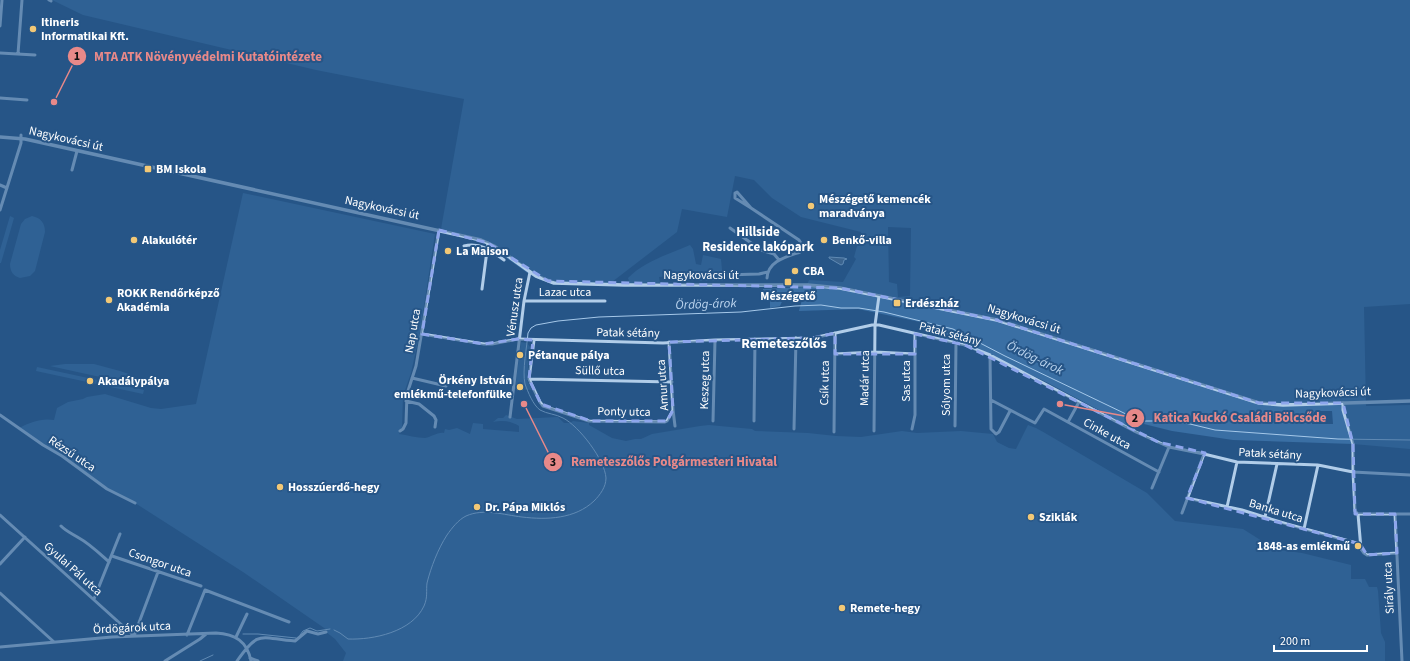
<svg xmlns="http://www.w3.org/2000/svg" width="1410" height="661" viewBox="0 0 1410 661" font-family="'Source Sans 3',sans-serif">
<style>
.green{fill:#3a6fa4;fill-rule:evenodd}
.water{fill:#557599;stroke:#a5c8e9}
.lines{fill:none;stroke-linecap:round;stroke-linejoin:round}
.stream{stroke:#a5c8e9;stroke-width:1}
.minor{stroke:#b1cde9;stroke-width:3}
.tertiary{stroke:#b1cde9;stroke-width:3.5}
.marked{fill:none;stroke:#8ea6ec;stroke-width:3;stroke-dasharray:8 5;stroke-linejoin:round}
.poi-dot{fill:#f2c876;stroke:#265587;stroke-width:1.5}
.labels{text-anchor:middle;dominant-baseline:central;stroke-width:4;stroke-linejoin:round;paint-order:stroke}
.poi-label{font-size:12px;font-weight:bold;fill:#fff;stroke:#265587;text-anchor:start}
.street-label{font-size:12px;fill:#fff;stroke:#265587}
.neighbourhood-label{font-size:13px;font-weight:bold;fill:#fff;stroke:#265587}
.water-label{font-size:13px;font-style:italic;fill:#bdd6f0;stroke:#265587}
.quarter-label{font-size:14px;font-weight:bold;fill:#fff;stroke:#265587}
.leader{fill:none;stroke:#e88989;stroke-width:1.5}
.callout-dot{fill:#e88989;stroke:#265587;stroke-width:1.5}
.mark-label{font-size:12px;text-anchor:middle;font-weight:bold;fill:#111}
.callout-label{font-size:13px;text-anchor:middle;font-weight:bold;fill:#e88989;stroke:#265587;stroke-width:4;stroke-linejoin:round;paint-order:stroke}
</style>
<rect width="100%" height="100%" fill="#265587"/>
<path class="green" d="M52 0H1410V304L1364 307 1366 406 1410 405V449L1353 444 1233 440 1172 431 1136 422 1132 428 1129 426 1128 427 1110 417V416L1048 383 963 342 941 339 944 327 858 309 799 311 804 292 786 293 780 306 770 308V299H763V289L806 287 809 280 843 282 856 259 854 257 861 232 801 217 772 198 754 180 735 176 727 217 682 209 677 232 608 285 553 283 541 280 529 274 487 244 442 232 441 229 464 99 316 70 83 15ZM888 227 911 228 910 296 898 297 897 284 889 282ZM1321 411H1332L1333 424H1312L1314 412Z
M243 193 435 234 420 332 411 373 403 396 402 428 399 434C407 435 417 438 425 438 432 437 437 432 444 433L445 429 449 430 457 428 470 434 473 423 483 424V429L519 432V426C510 421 504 420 493 422L498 418H503L506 415 517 419 558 417 564 423H570L573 421 589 423V425L612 438 626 441 635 439H641L652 434 700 426 709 425 752 429 755 431 808 433 836 436 861 437 902 431 917 433 961 431 993 434 997 442 1009 448 1016 449 1028 425 1036 428 1045 433 1147 493 1175 521 1243 529 1270 546 1280 550 1302 553 1351 565V579H1365L1369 587H1377L1378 591 1381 633 1385 642V661H343L346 653 335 639 326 632 327 630 243 572 135 503 119 496 19 428C31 422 41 418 54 420L57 408 68 402 83 399 87 397 105 394 151 408 161 409 196 404Z
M10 216 14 218 1 263H0V250Z
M32 216C41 218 45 223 45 232L35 271 30 276 20 278C13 276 10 271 10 264L21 224 25 219Z
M690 245 693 249 696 264 701 265 703 255 721 259 723 281H681L679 275 659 277 660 283 630 284 628 278C645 261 669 254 690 245Z
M521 342 527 343 530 347 527 380 532 390 515 389Z
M65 364H94L120 371 132 375 138 381 141 386 50 366Z
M37 367 144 390 143 394 36 371Z"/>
<path class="water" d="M829 257 844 258 847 259 844 260 843 264 841 265 829 258Z"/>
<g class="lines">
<path class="stream" d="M334 630 340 633 348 639C373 640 412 632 424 606 428 597 426 591 427 583 431 567 438 549 447 535 452 528 458 520 466 516 484 508 504 515 522 517 547 520 575 519 594 501 600 495 606 487 606 478 605 460 579 426 563 418 556 414 547 414 540 410 533 405 528 392 525 384 522 370 527 347 528 333L531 328 536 325 558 321 599 317 741 312 795 306 821 305 841 308H859L884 312 953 329 1005 356 1128 415 1144 421H1172L1190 424 1215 430 1338 439 1410 440
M243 634H258L296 638
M300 635 303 631 310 628 317 631 330 629
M200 661 213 655"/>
<path class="minor" d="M49 0 51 1
M0 26 2 0
M0 53 35 55
M18 54 22 0
M0 98 27 100
M72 170 77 151
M0 185 7 188
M751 208 735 198V193L737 192 751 208 799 240 802 245V250L800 252C786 257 768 261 767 278
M0 210 21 143V135
M730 228 761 250 774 254 779 260
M464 246C480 242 492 251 504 260
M728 247 743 248 756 245
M724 275 759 274 768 272
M482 289 488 243
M524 301H605
M422 334 484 344H492L518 339 663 343 715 340 813 338 872 325H879L965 345 990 355 1136 432 1169 447 1204 454 1237 462 1318 465 1353 472 1410 475
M534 340 529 379 540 402 543 406 589 421 665 422 667 421 673 410
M669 342 673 410 675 426
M835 354 875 352 915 354
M990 355 991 429 996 434 999 432 1010 411
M412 378 446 386
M529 379 672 382
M991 400 1035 423 1044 409 1159 472
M406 401 419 404 434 416 436 420 435 427
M1343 403V410L1353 444V472L1355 511 1358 514 1361 549 1364 553 1367 555 1397 553
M0 415 43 445 62 456 107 489 135 503
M510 417 524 301 530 272
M713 421 715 340
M754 421 755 339
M1068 422 1079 402
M955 426 956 343
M794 429 796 338
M912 429 915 415V334
M400 431 403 429 406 423 407 394 416 366 439 230
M874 431 875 325 879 296
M834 432 835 333
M1152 488 1169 447
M1187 498 1242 510 1287 524 1360 544
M1227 507 1237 462
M1182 513 1204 454
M1358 514H1410
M1395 514 1402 661
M0 515 134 636 158 572
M1265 517 1277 464
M61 526C67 532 73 534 79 538 90 544 100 554 109 562
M1304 529 1318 465
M112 556 201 586
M0 564 25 537
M0 593 54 642
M94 599 120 534
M187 635 205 590 289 622
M236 637 247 614
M0 647 112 637 216 633C235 634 247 641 251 661
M250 658 258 661
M165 661 200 639 206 634
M237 661C260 628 261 639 295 641L307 631 318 634 326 632"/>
<path class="tertiary" d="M0 137 25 139 481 240 494 246 536 276 554 283 624 285H808L840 288 997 320 1259 403 1283 405 1410 401"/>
</g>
<path d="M0 0H1410V661H0ZM439 230 488 243 548 281 840 288 997 320 1259 403H1343L1353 444 1355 514H1395L1397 553 1367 555 1360 544 1187 498 1205 453 1158 442 965 345 915 334V354H835V333L813 338 669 342 673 410 667 421H591L541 404 529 379 533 340 518 339 484 344 422 334Z" fill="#265587" fill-opacity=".55" fill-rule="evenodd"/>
<path class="marked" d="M439 230 488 243 548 281 840 288 997 320 1259 403H1343L1353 444 1355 514H1395L1397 553 1367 555 1360 544 1187 498 1205 453 1158 442 965 345 915 334V354H835V333L813 338 669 342 673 410 667 421H591L541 404 529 379 533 340 518 339 484 344 422 334Z"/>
<g class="poi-dot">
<circle cx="33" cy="29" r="4"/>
<rect x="144" y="165" width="8" height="8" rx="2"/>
<circle cx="811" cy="206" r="4"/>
<circle cx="134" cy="240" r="4"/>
<circle cx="824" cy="240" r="4"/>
<circle cx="448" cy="251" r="4"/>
<circle cx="795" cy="271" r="4"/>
<rect x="784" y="278" width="8" height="8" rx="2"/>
<circle cx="109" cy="300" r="4"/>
<rect x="893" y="299" width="8" height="8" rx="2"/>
<circle cx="520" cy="355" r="4"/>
<circle cx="90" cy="381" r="4"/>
<circle cx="520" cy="387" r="4"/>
<circle cx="280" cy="487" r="4"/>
<circle cx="477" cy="507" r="4"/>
<circle cx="1031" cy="517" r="4"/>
<circle cx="1358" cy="546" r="4"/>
<circle cx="842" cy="608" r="4"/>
</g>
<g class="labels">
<g class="poi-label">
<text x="41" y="22">Itineris<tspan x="41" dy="14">Informatikai Kft.</tspan></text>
<text x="156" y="169">BM Iskola</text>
<text x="819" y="199">Mészégető kemencék<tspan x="819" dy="14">maradványa</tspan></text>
<text x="142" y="240">Alakulótér</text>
<text x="832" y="240">Benkő-villa</text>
<text x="456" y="251">La Maison</text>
<text x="803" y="271">CBA</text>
<text x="117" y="293">ROKK Rendőrképző<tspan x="117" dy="14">Akadémia</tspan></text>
<text x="788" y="296" text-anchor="middle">Mészégető</text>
<text x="905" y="303">Erdészház</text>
<text x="528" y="355">Pétanque pálya</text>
<text x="512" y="380" text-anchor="end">Örkény István<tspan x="512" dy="14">emlékmű-telefonfülke</tspan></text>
<text x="98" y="381">Akadálypálya</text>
<text x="288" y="487">Hosszúerdő-hegy</text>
<text x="485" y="507">Dr. Pápa Miklós</text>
<text x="1039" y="517">Sziklák</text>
<text x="1350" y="546" text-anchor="end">1848-as emlékmű</text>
<text x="850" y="608">Remete-hegy</text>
</g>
<g class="street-label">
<text transform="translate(66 139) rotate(13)">Nagykovácsi út</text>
<text transform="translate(382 208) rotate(12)">Nagykovácsi út</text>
<text x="701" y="275">Nagykovácsi út</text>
<text x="565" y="292">Lazac utca</text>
<text transform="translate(515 307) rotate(-82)">Vénusz utca</text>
<text transform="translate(1024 319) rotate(17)">Nagykovácsi út</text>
<text transform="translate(413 331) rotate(-80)">Nap utca</text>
<text transform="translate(628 333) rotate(1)">Patak sétány</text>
<text transform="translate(950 334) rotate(15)">Patak sétány</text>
<text transform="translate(600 371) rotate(1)">Süllő utca</text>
<text transform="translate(865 378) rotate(-89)">Madár utca</text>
<text transform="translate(705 380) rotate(-89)">Keszeg utca</text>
<text transform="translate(906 381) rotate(-90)">Sas utca</text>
<text transform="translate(825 383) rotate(-89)">Csík utca</text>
<text transform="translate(663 385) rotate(-94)">Amur utca</text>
<text transform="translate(946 385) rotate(-90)">Sólyom utca</text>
<text transform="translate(1333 393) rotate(-2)">Nagykovácsi út</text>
<text transform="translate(624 412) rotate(1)">Ponty utca</text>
<text transform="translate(1107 434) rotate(29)">Cinke utca</text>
<text transform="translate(72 454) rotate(34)">Rézsű utca</text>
<text transform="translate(1270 454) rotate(3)">Patak sétány</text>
<text transform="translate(1276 511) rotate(17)">Banka utca</text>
<text transform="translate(160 563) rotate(19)">Csongor utca</text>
<text transform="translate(73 569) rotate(42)">Gyulai Pál utca</text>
<text transform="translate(1389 588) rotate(-93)">Sirály utca</text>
<text transform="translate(132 628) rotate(-3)">Ördögárok utca</text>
</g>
<g class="neighbourhood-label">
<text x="758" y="232">Hillside<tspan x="758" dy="15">Residence lakópark</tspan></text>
</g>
<g class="water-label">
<text transform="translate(706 304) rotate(-2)">Ördög-árok</text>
<text transform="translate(1035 358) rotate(26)">Ördög-árok</text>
</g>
<g class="quarter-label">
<text x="784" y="344">Remeteszőlős</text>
</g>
</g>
<path class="leader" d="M54 102L77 56M1060 404L1135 418M524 404L553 462"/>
<g class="callout-dot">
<circle cx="54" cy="102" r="4"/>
<circle cx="1060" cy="404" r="4"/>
<circle cx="524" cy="404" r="4"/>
<circle cx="77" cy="56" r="10"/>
<circle cx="1135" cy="418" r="10"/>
<circle cx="553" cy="462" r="10"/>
</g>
<g class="mark-label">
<text x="77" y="60">1</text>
<text x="1135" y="422">2</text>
<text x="553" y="466">3</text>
</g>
<g class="callout-label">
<text x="208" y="61">MTA ATK Növényvédelmi Kutatóintézete</text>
<text x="1240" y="422">Katica Kuckó Családi Bölcsőde</text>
<text x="674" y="466">Remeteszőlős Polgármesteri Hivatal</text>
</g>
<path d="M1274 645v6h93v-6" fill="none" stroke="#ffffff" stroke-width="2"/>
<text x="1280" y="645" font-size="12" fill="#ffffff" stroke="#265587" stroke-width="3" paint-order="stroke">200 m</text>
</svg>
